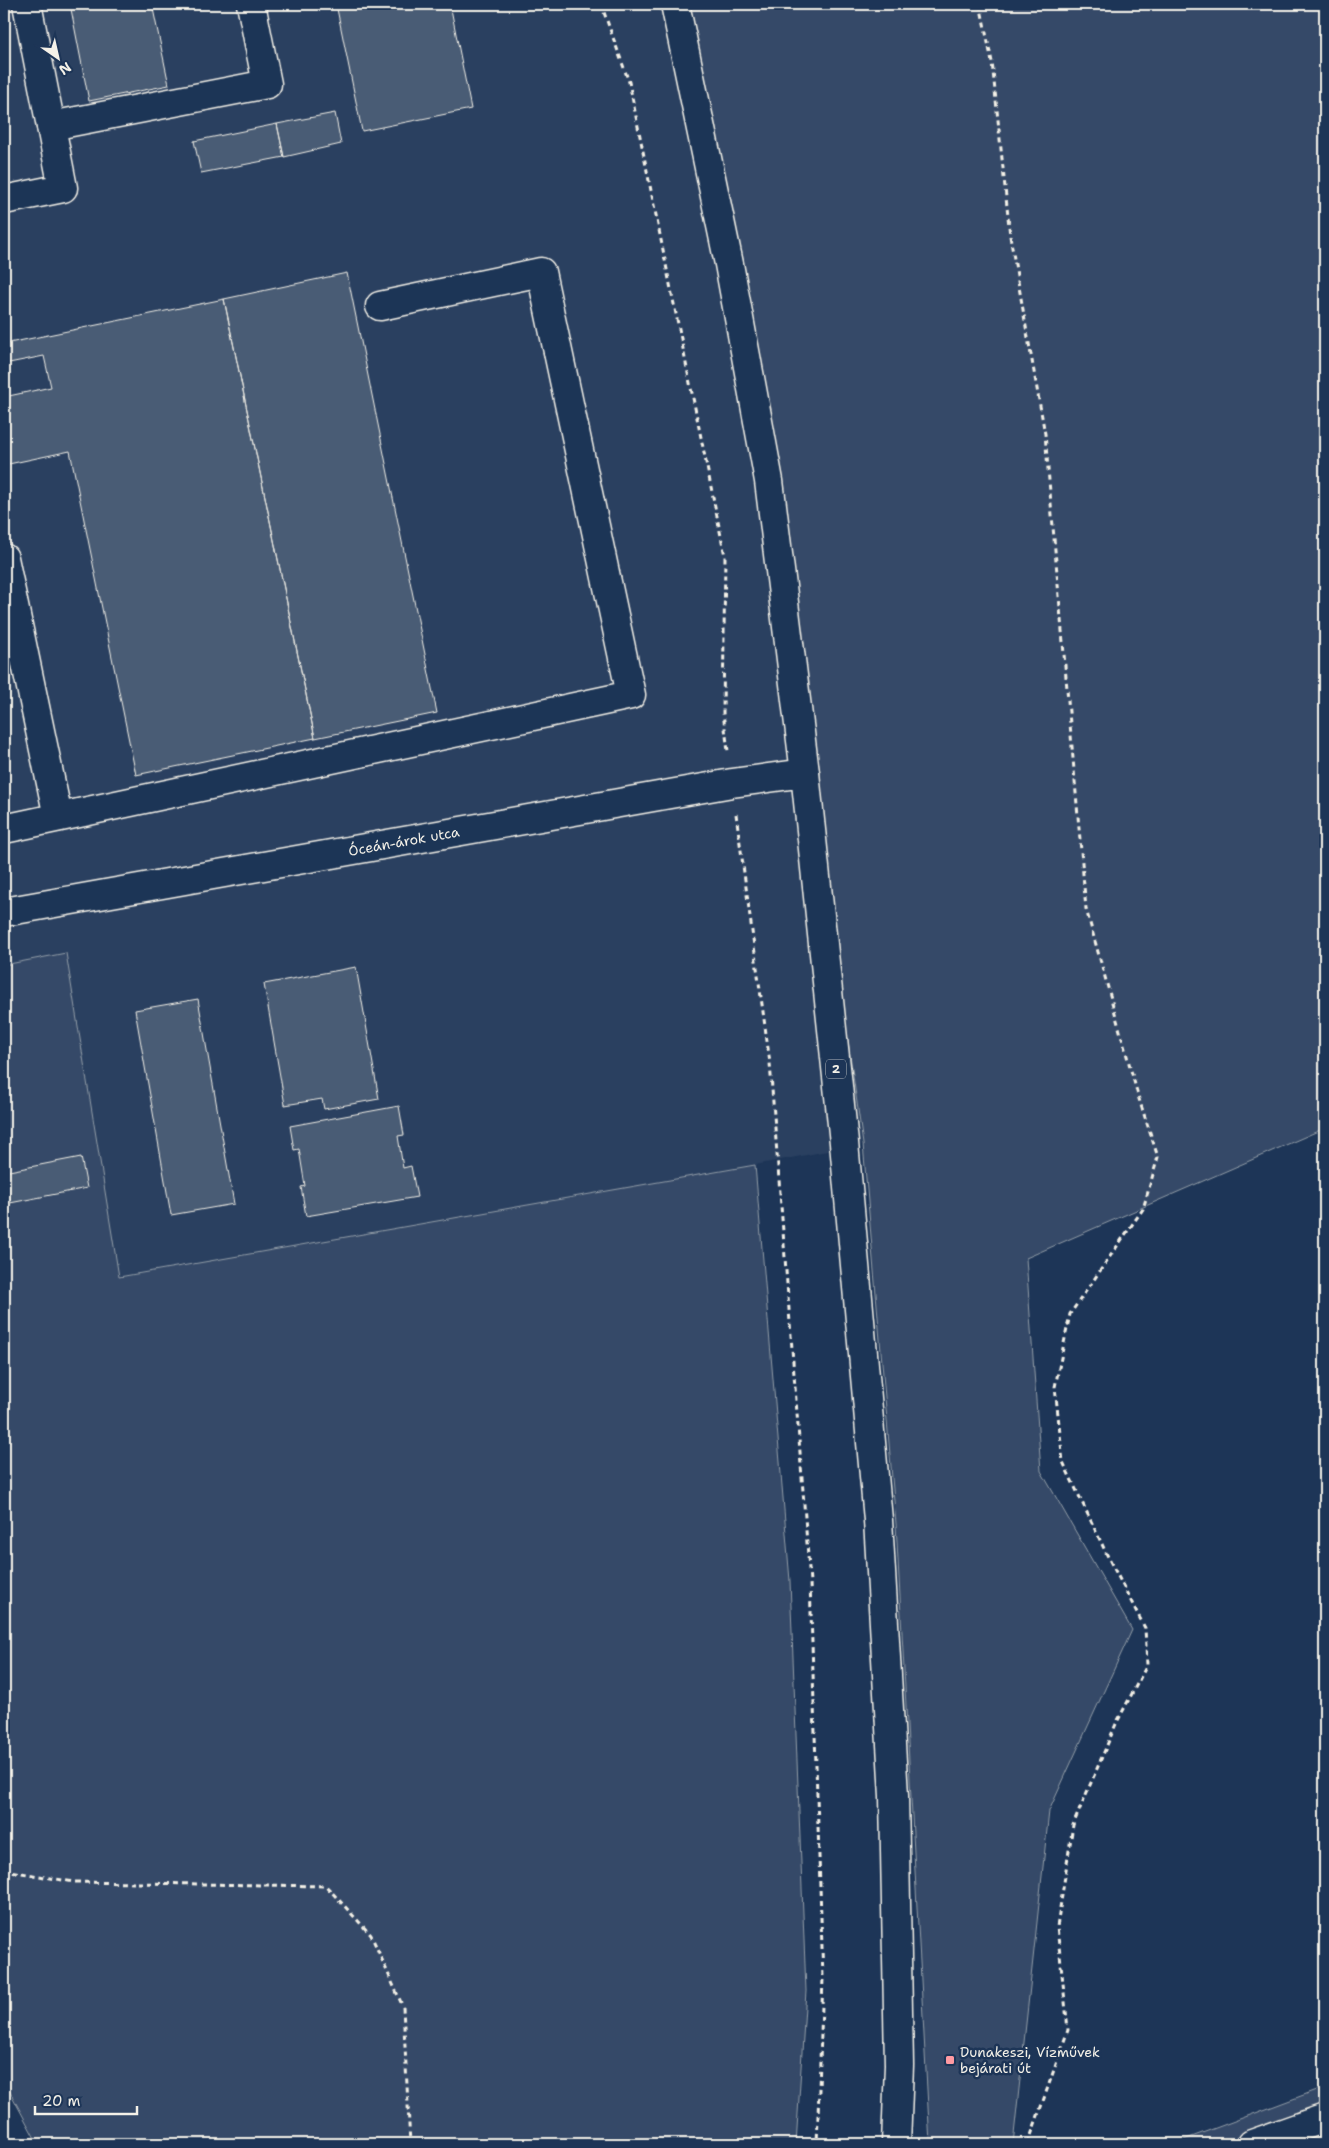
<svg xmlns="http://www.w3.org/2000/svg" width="1329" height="2148" viewBox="0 0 1329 2148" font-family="'Shantell Sans',sans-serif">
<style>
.built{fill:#2a4060}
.green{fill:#354a67;stroke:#949ea8}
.building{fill:#485b74;stroke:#f4f1e8}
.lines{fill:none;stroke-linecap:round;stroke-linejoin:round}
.minor-casing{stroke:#f4f1e8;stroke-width:31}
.major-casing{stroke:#f4f1e8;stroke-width:31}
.path{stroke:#f4f1e8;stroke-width:3;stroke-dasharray:5 4;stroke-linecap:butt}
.minor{stroke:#1d3557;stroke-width:28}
.major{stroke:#1d3557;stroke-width:28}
.poi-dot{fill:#ff9aa2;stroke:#1d3557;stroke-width:2}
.labels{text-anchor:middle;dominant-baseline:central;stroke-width:5;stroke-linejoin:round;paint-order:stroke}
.shield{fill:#1d3557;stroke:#b4b9bc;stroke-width:1}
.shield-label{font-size:12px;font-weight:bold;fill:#f4f1e8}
.street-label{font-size:14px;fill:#f4f1e8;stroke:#1d3557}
.poi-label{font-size:14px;fill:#f4f1e8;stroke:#1d3557;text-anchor:start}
</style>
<rect width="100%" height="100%" fill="#1d3557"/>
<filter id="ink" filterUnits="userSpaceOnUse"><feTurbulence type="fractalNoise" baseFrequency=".02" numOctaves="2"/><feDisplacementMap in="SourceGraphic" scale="10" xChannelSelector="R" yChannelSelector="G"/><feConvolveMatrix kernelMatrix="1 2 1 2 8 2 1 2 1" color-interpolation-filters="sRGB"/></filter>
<g filter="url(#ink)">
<path class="built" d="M4 4H678L760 436 863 1144 755 1165 118 1277 66 953 4 965Z"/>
<path class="green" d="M678 4H1325V1128L1026 1258 1041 1471 1132 1630 1049 1811 1013 2144H930L896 1524 863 1144 760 436Z
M66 953 119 1277 755 1165 790 1581 806 1991 796 2144H38L4 2081V965Z
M1325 2087V2144H1173Z"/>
<path class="building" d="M70 4H152L169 85 89 101Z
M336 4H450L471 109 362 131Z
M335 113 341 144 284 157 277 124Z
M277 124 284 157 201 173 194 141Z
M347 273 437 713 315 738 224 299Z
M224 299 315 738 136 775 70 451 4 465V397L51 387 44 356 4 364V344Z
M356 967 379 1099 324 1109 322 1099 285 1105 264 984Z
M198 999 234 1204 171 1215 135 1010Z
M399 1106 404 1135 398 1136 403 1168 411 1166 417 1197 306 1216 301 1187 305 1186 299 1149 294 1150 290 1126Z
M81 1157 87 1188 10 1203 4 1172Z"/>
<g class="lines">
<defs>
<g id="minor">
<path d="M51 126 267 84 251 4"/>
<path d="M4 200 63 188 27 4"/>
<path d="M4 558 58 817"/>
<path d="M4 829 631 695 541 272 380 306"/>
<path id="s1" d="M4 912 732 783 805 773"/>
<path d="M1252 2144 1325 2118"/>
</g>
<path id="major" d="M675 4 729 264 769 481 805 773 844 1143 878 1520 894 1796 899 2065 896 2144"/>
</defs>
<use href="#minor" class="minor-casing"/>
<use href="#major" class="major-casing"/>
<path class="path" d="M601 4 629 82 725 556 723 713 728 751
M980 4 992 62 1010 236 1045 434 1086 909 1139 1099 1158 1157 1143 1209 1070 1314 1055 1387 1063 1462 1109 1559 1145 1628 1147 1665 1116 1724 1073 1825 1057 1927 1068 2030 1028 2144
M736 814 770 1063 810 1582 823 1978 817 2144
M4 1870 74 1882 326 1886 371 1935 403 2007 410 2144"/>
<use href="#minor" class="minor"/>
<use href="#major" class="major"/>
</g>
</g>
<rect class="poi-dot" x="945" y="2055" width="10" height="10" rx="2.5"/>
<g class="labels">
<rect class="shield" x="826" y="1059.5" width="20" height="19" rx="4"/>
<g class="shield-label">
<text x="836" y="1069">2</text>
</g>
<g class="street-label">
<text stroke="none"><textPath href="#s1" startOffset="406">Óceán-árok utca</textPath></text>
</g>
<g class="poi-label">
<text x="960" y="2052">Dunakeszi, Vízművek<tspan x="960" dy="16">bejárati út</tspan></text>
</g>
</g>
<rect width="1329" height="2148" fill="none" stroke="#1d3557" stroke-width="20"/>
<rect x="10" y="10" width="1309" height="2128" fill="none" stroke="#f4f1e8" stroke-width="2" filter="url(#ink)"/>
<g transform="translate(58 58) rotate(146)" stroke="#1d3557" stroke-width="4" paint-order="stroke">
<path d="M0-4L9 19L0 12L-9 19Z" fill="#f4f1e8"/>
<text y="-8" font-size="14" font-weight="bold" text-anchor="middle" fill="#f4f1e8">N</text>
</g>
<path d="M35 2106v8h102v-8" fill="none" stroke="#f4f1e8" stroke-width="2.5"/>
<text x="42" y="2106" font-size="15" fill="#f4f1e8" stroke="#1d3557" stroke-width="4" paint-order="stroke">20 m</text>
</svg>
